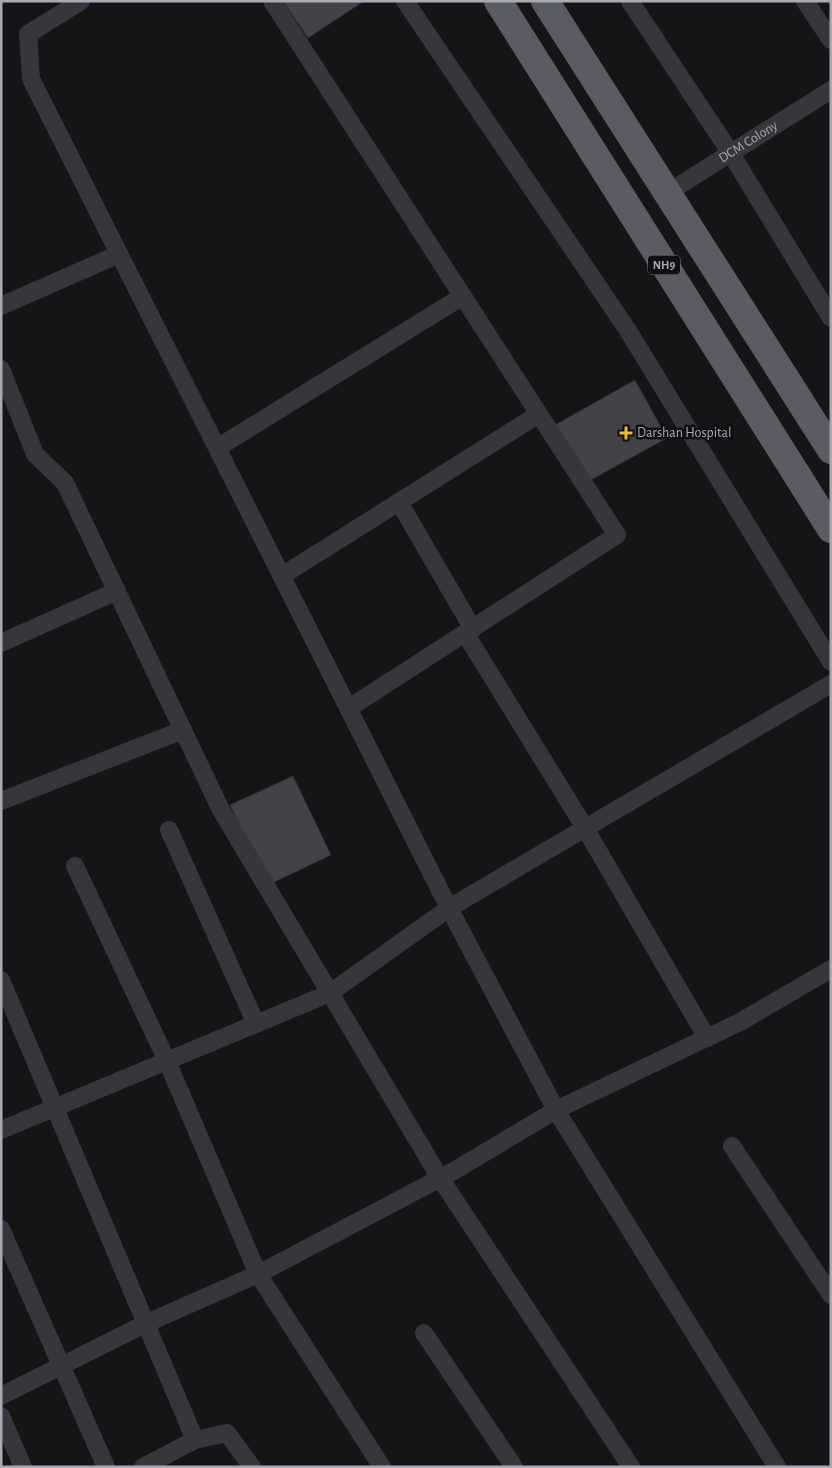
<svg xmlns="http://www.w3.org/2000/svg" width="832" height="1468" viewBox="0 0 832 1468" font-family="'Alegreya Sans',sans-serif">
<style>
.building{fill:#424247;stroke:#302f33}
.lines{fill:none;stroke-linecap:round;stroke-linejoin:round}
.minor{stroke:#37373b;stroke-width:18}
.trunk{stroke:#5b5c63;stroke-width:28}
.poi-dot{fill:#e1bc43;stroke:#101012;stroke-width:2}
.labels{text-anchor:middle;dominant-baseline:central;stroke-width:5;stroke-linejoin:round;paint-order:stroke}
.shield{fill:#101012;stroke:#7a7c85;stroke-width:1}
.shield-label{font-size:12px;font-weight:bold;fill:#a8abb6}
.street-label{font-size:14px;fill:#a8abb6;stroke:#101012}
.poi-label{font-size:14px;fill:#a8abb6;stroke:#101012;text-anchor:start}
</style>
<rect width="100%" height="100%" fill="#151517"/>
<path class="building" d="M283 1H364L308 38Z
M635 380 667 438 587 482 555 425Z
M293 776 331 855 268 885 230 805Z"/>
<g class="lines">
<g class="minor">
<path d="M81 1 28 34 31 79 449 908 556 1110 777 1467"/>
<path d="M272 1 617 535 349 708"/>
<path d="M405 1 627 329 831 662"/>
<path d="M630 1 730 152 831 318"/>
<path d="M805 1 831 40"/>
<path id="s1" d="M667 193 831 90"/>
<path d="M1 306 117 255"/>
<path d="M1 369 35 454 65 483 221 810 440 1178 631 1467"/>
<path d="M217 448 463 296"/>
<path d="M399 502 473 629"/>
<path d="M283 575 539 414"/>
<path d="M465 633 585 828 707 1038"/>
<path d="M1 643 117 591"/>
<path d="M1 801 183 730"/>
<path d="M169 830 256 1024"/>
<path d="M75 866 167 1061 258 1274 382 1467"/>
<path d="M1 980 195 1440"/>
<path d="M1 1130 330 993 449 908 831 684"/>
<path d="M732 1146 831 1295"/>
<path d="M1 1229 106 1467"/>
<path d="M424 1333 514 1467"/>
<path d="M1 1396 147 1323 258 1274 452 1172 556 1110 740 1022 831 969"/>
<path d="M1 1416 23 1467"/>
<path d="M143 1467 195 1440 227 1433 252 1467"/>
</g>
<path class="trunk" d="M498 1 831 529
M545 1 831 450"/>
</g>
<path class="poi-dot" d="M623.5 425.5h5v5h5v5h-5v5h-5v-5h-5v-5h5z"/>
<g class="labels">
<rect class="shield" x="648" y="255.5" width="32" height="19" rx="4"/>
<g class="shield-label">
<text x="664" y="265">NH9</text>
</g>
<g class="street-label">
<text stroke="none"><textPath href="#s1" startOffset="96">DCM Colony</textPath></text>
</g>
<g class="poi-label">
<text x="637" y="433">Darshan Hospital</text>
</g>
</g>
<rect width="832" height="1468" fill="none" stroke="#a8abb6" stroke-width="5"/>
</svg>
